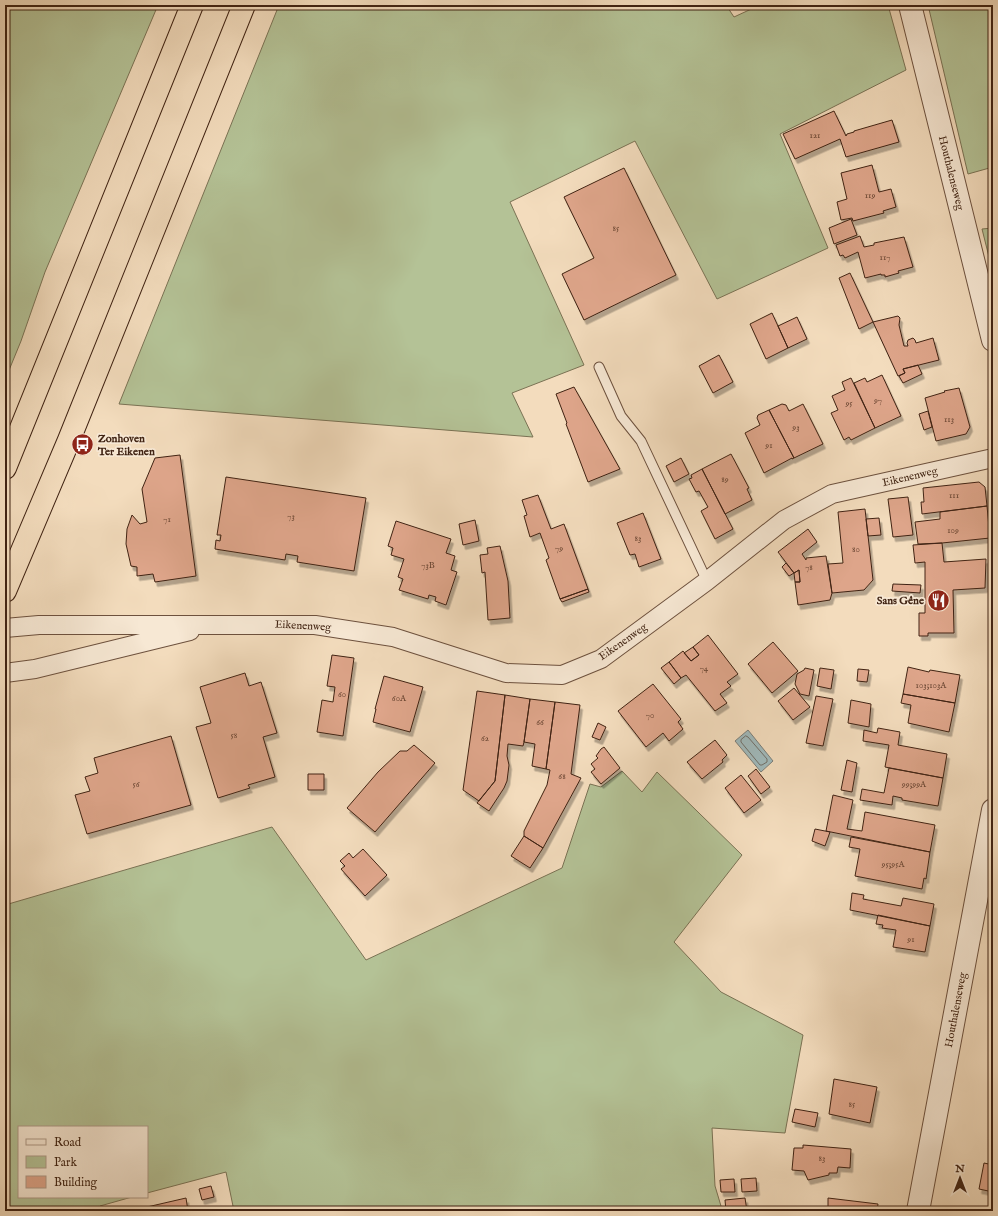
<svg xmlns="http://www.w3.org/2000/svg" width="998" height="1216" viewBox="0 0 998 1216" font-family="'IM FELL English',serif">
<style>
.green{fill:#b4c296;stroke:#7a7254}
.water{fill:#a0b9bb;stroke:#7a7d78}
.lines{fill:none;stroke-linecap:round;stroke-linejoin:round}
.shore{stroke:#706e67;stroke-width:1}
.building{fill:#dea58a;stroke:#402313;filter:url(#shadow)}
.service-casing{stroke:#6d513e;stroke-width:11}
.minor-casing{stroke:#6d513e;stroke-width:20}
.tertiary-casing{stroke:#6d513e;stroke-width:24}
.trunk-casing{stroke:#402313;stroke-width:24}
.service{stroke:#f7e8d4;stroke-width:9}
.minor{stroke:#f7e8d4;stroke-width:18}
.tertiary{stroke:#f7e8d4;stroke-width:22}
.trunk{stroke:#f3dcbd;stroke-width:22}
.labels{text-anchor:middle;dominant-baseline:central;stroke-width:3.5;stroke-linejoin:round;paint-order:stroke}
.number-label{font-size:9px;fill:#684431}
.street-label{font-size:11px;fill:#402313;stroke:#f7e8d4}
.poi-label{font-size:11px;font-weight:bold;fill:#402313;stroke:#f7e8d4;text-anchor:start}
</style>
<defs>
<filter id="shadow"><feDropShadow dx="2.5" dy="4.5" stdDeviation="0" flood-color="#0004"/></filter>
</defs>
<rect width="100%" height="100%" fill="#f3dcbd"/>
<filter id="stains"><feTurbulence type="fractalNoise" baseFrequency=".005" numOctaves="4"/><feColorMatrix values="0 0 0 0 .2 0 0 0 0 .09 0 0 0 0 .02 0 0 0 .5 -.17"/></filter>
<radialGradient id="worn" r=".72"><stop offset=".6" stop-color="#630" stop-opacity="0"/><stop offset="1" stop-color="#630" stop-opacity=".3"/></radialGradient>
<path class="green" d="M5 5H158L45 272 21 341 5 380Z
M279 5H726L734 17 760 5H888L906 70 780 134 828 248 717 299 635 141 510 202 584 365 512 393 533 437 119 404Z
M928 5H993V167L968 174Z
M993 228V273L982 229Z
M622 771 642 792 657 772 742 855 674 942 721 992 803 1035 785 1133 712 1128 715 1186 721 1206 720 1211H234L226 1172 147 1193V1127H19V1197H132L100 1206 101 1211H5V905L272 827 366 960 562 868 590 784 601 787Z"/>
<path class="water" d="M748 730 773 761 761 772 735 741Z"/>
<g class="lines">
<path class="shore" d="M746 736 748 737 767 759V762L762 765H760L741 742V740Z"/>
</g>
<path class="building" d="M834 111 846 136 847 134 854 132V131L892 120 899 142 846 157 840 139 795 159 783 134Z
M872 165 879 192 891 189 896 207 883 211 884 213 853 221 852 218 841 220 837 202 847 199 841 173Z
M624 168 676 275 584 320 562 274 594 258 564 197Z
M851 219 857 235 834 244 829 228Z
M860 236 864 247 874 245V243L904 237 913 267 898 271 899 273 885 277V275H881V274L865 278 858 252 845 258 843 255 840 256 836 245Z
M850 273 873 322 859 329 839 278Z
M772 313 788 348 766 359 750 324Z
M898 316 900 318 899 325 904 346H908L907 343 908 340 913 338 915 340 916 343 933 338 939 360 903 369 905 373 898 376 873 322Z
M797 317 807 339 788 348 778 326Z
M719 355 733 382 713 393 699 366Z
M918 365 922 374 903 383 899 376 905 373 903 369Z
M882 375 901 416 875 428 854 383 865 378 867 382Z
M851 378 875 428 851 440 849 437 844 440 831 413 838 410 832 396 845 390 842 382Z
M574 387 620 469 588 482 566 424 567 423 556 394Z
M959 388 970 427 966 434 936 441 925 398 945 392 944 391Z
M782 404 786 405 789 411 803 404 823 444 794 458 769 410Z
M769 410 794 458 792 459V458L764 473 745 433 760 425 757 418 758 415Z
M928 411 932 427 924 430 919 414Z
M731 454 749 488 747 489 752 500 725 514 702 469Z
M180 455 196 576 155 582 153 574 137 576V567L131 566 126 544 127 529 132 515 140 524 147 522 142 489 155 458Z
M681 458 689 474 674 482 666 466Z
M702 469 733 529 715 539 701 511 708 507 699 491 696 492 689 479 692 478 691 475Z
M226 477 366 498 354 571 297 562 298 556 286 554 285 560 215 549 216 540 220 541 221 535H217Z
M979 482 985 487 987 506 922 514 921 502H924L923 488Z
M538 495 551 529 564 524 588 589 560 599 546 560 549 558 540 533 530 537 524 516 527 515 522 500Z
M908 497 913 535 893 537 888 499Z
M987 506 990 538 942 543 918 544 915 522 940 519V512Z
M865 509 873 580 864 590 832 593 828 564 843 563 838 512Z
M643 513 661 559 639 567 635 554 630 555 617 523Z
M879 518 881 535 868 536 866 519Z
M475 520 479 541 463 545 459 524Z
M396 521 451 539 446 553 455 556 451 570 457 572 446 605 435 601 436 597 429 595 428 599 399 590 403 579 398 577 404 559 391 555 393 548 388 546Z
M808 529 817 542 802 554 806 560V558L826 556 832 593 830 600 798 605 795 582H800L799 570 794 573 778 552Z
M942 543 944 562 986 559 985 588 953 590 954 633H928V636H919V613H925V562L915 563 913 545Z
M500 546 508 581 510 618 488 620 485 572 482 573 480 555 488 554 487 548Z
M786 563 794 573 789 576 782 567Z
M799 570 800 582H795L794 573Z
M893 584 921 585 920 593 892 591Z
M588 589 589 592 562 602 560 599Z
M708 635 738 674 727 682 731 686 720 694 727 703 715 711 686 675 681 678 669 662 683 651 691 661 699 655 693 647Z
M773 642 798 671 772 693 748 664Z
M693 647 699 655 691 661 684 653Z
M332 655 354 658 343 736 317 732 322 700 333 702 335 687 327 686Z
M669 662 681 678 674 684 661 668Z
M908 667 929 672 930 670 960 675 955 703 903 694Z
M805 668 814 670 809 696 800 694 795 684 797 674 804 670Z
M820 668 834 670 831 689 817 686Z
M858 669 869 670 867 682 857 681Z
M245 673 249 686 261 682 277 733 263 737 275 777 248 785 250 788 218 798 196 727 211 723 200 687Z
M384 676 423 687 410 732 373 722 376 709H375Z
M653 684 681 719 678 722 683 729 669 741 663 733 646 747 618 711Z
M794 688 810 707 793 720 778 701Z
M477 691 505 695 495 781 479 801 463 790Z
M903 694 955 703 949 732 908 723 911 705 901 703Z
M505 695 530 699 524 742 523 746 508 744 507 756 509 765 507 781 504 788 489 811 477 803 495 781Z
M816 696 833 699 823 746 806 743Z
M530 699 555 702 546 769 532 766 535 744 524 742Z
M851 700 871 704 869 727 848 723Z
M555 702 580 705 571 774 581 778 543 848 524 836V831L547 785 550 770 546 769Z
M598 723 606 727 600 740 592 737Z
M878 728 900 732 898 745 947 754 943 778 885 767 889 745 863 741 864 730 877 733Z
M171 736 191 805 87 834 75 795 90 791 85 777 98 773 94 758Z
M715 740 727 755 722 760 723 762 702 779 687 762Z
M414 745 435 763 375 832 347 808 378 772 400 751H407Z
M604 747 620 768 601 784 591 772 595 769 591 764 598 758 596 756 601 749Z
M847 760 857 763 852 792 841 790Z
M889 768 943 778 938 806 902 800V798L893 796 892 805 860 800 862 789 884 793Z
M756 769 770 787 761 794 748 776Z
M308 774H324V790H308Z
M741 775 761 800 744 813 725 788Z
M833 795 853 800 847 829 862 831 865 812 935 825 930 852 826 831Z
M815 829 830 832 825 846 812 841Z
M524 836 543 848 530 868 511 856Z
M851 837 930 852 926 879 924 878 922 889 855 876 860 849 849 847Z
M363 849 387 875 365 896 341 869 345 866 340 861 349 853 353 858Z
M852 893 864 895 863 899 901 906 903 898 934 904 930 926 850 910Z
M878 915 930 926 925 952 893 947 896 930 882 928 883 925 876 924Z
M834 1079 877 1087 870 1123 829 1114Z
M795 1109 818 1113 815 1127 792 1122Z
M803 1145 851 1149 850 1168 838 1167 837 1173H829V1175L808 1180 804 1171 792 1170 794 1148H803Z
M984 1163 993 1165V1192L979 1189Z
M756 1178 757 1191 742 1192 741 1179Z
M734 1179 735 1192H721L720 1180Z
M211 1186 214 1197 202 1200 199 1189Z
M186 1198 188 1211H147V1207Z
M745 1198 747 1211H726L725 1200Z
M828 1198 878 1204 877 1211H770H777L778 1207 828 1211Z"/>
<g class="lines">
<defs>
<path id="service" d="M599 367 621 416 641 441 707 581"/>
<path id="minor" d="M5 628 39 625H315L393 637 506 673 562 675 601 659 707 581 784 520 832 494 993 458
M5 673 35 669 190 631"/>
<path id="tertiary" d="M910 5 993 340
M918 1211 993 810"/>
<path id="trunk" d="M5 468 192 5
M5 591 69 440 244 5"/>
</defs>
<use href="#service" class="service-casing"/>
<use href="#minor" class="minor-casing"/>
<use href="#tertiary" class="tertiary-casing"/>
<use href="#trunk" class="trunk-casing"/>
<use href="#service" class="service"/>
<use href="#minor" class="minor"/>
<use href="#tertiary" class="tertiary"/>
<use href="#trunk" class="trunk"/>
</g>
<defs>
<symbol id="bus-disc" viewBox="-11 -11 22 22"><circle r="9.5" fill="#8f2418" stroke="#f7e8d4"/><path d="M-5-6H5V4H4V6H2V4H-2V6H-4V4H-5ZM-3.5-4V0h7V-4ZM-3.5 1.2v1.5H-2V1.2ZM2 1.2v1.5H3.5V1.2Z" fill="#fff"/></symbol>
<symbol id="restaurant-disc" viewBox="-11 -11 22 22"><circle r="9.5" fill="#8f2418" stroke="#f7e8d4"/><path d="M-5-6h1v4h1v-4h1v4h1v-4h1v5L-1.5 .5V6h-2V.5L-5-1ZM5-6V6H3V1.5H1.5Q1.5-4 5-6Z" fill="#fff"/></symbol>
</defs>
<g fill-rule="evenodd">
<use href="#bus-disc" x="70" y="432" width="25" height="25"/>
<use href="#restaurant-disc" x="926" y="588" width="25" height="25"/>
</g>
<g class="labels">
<g class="number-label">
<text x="815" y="135">121</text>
<text x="870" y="195">119</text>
<text x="616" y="228">85</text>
<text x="885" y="257">117</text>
<text x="878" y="400">97</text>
<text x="849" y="403">95</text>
<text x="949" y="419">113</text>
<text x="796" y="427">93</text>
<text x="769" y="445">91</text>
<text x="725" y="479">89</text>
<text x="954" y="495">111</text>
<text x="291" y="516">73</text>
<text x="167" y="519">71</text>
<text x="953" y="530">109</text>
<text x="638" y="538">83</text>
<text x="559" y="548">79</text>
<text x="856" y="549">80</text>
<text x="428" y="565">73B</text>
<text x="809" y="567">78</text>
<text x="704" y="668">74</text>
<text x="931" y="685">103;103A</text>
<text x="342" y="694">60</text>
<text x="399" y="698">60A</text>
<text x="650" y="715">70</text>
<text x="540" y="722">66</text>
<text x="234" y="735">58</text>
<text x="485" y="738">62</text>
<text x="562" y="776">68</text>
<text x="136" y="784">56</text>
<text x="914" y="784">99;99A</text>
<text x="893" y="864">95;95A</text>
<text x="911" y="939">91</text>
<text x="852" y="1104">85</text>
<text x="822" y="1158">83</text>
</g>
<g class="street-label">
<text transform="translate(951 173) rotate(76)">Houthalenseweg</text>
<text transform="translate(910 477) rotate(-13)">Eikenenweg</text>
<text transform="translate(303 626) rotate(3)">Eikenenweg</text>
<text transform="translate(623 642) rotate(-35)">Eikenenweg</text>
<text transform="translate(956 1010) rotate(-79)">Houthalenseweg</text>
</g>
<g class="poi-label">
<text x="98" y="439">Zonhoven<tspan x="98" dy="13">Ter Eikenen</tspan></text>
<text x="924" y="601" text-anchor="end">Sans Gêne</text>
</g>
</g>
<rect width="998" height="1216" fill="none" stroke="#f3dcbd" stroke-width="20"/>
<rect x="6" y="6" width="986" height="1204" fill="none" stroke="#402313" stroke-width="2"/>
<rect x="10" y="10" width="978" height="1196" fill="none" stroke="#402313"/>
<rect x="18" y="1126" width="130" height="72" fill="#f7e8d4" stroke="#ae9987"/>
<rect x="26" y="1139" width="20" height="6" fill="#f7e8d4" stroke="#ae9987"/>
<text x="54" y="1146" font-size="12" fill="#402313">Road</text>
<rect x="26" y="1156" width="20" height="12" fill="#b4c296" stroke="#ae9987"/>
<text x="54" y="1166" font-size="12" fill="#402313">Park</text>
<rect x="26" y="1176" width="20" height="12" fill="#dea58a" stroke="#ae9987"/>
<text x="54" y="1186" font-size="12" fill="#402313">Building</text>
<g transform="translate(960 1178)" stroke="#f7e8d4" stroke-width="3" paint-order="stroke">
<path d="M0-3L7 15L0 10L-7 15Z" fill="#402313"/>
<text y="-6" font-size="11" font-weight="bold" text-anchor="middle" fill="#402313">N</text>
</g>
<rect width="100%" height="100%" filter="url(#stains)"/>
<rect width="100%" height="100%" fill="url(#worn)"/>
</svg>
